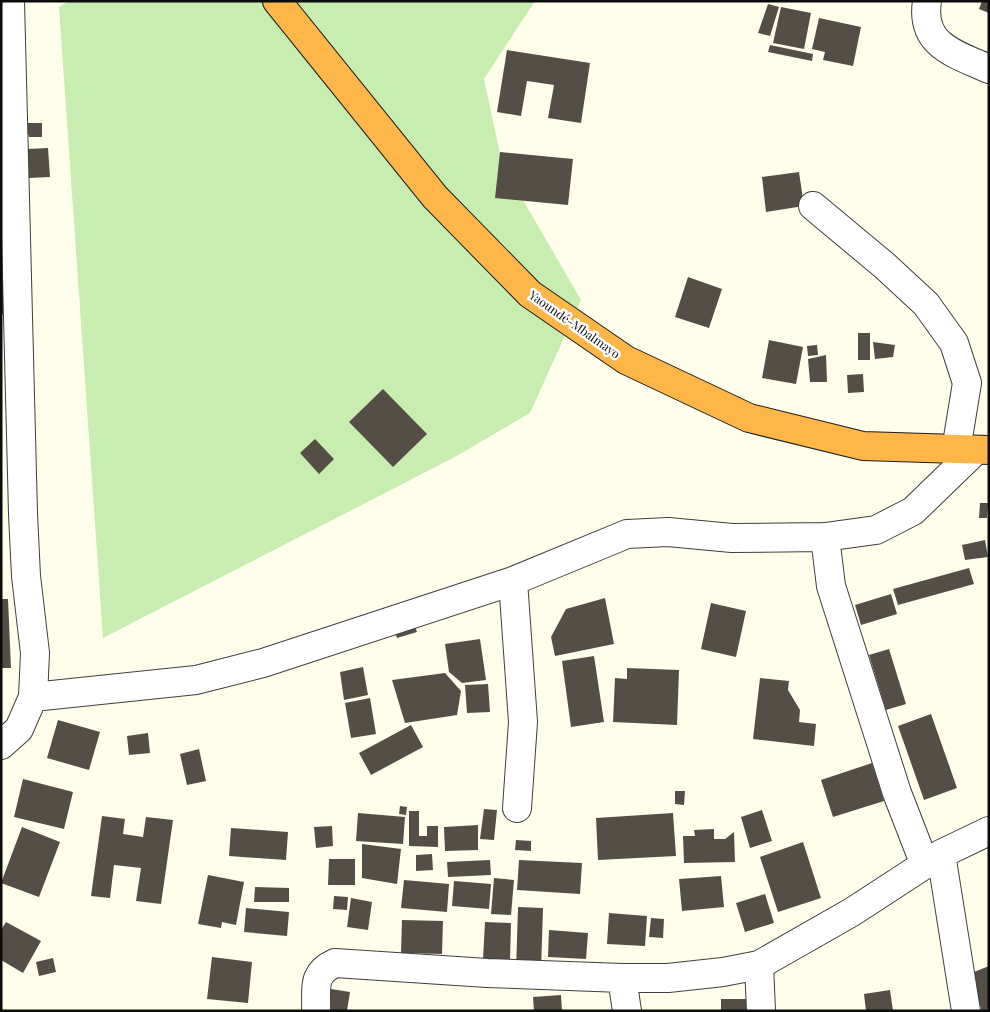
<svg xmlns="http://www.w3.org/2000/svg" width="990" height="1012" viewBox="0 0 990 1012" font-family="'Playfair Display',serif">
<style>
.green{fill:#c7edb0}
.building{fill:#554e47}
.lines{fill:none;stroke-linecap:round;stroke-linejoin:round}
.minor-casing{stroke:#3e3e3e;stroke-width:30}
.highway-casing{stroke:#1c1c1c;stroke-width:30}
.minor{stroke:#fff;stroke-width:28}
.highway{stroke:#ffb648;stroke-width:28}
.labels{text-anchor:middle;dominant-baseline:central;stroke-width:5;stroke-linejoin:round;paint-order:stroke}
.street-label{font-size:12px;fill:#0b0b0b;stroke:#fff}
</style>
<rect width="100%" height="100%" fill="#fffeea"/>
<path class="green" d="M69 1H535L484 79 502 164 581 300 530 413 453 458 103 638 59 7Z"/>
<path class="building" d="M982 1H989V13L979 9Z
M768 4 779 7 770 36 758 33Z
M781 7 811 13 804 49 773 43Z
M819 18 861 27 853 66 823 60 825 52 812 49Z
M770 45 813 54 812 61 768 52Z
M507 50 590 63 581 123 548 118 554 85 527 81 521 116 497 112Z
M25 123H42V137H29Z
M48 148 50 177 28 178 27 149Z
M500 152 573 159 568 205 495 198Z
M799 172 804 206 766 212 762 177Z
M688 277 722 289 709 328 675 317Z
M1 281 9 282 6 315 1 314Z
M858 333H870V360H858Z
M769 340 803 347 796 384 762 378Z
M873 342 895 345 893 357 875 359Z
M817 345 818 355 808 356 807 346Z
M826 355 827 382H810L808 359Z
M863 374 864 392 848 393 847 375Z
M383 389 427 434 393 467 349 422Z
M315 439 334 459 319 474 300 453Z
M980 503H988L987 518H979Z
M985 540 988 557 965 560 962 545Z
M969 568 974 584 898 605 893 589Z
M891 594 897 614 861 625 855 605Z
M605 598 614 644 555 656 551 637 566 609Z
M1 599H8L11 668H1Z
M711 603 746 611 736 657 701 649Z
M413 620 417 632 397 638 393 626Z
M480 639 486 680 462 683 449 672 445 644Z
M889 649 906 704 886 710 869 655Z
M594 656 604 722 571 727 562 661Z
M363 667 368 695 344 700 340 672Z
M627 668 679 670 677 725 613 722 615 678 627 679Z
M445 673 461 691 457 715 405 723 392 680Z
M760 678 789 681 788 690 800 710 799 722 816 724 814 746 753 739Z
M488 684 490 712 467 713 465 685Z
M370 698 376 734 351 738 345 703Z
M931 714 957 788 924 800 898 726Z
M58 720 100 732 89 770 47 758Z
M411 725 423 747 371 775 359 753Z
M148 733 150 753 129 755 127 736Z
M199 749 206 781 187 785 180 754Z
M872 763 884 801 833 817 821 780Z
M23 779 73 792 64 829 14 817Z
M675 791H685L684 805 675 804Z
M400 806 407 807 406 815 399 814Z
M484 809 497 810 494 840 480 839Z
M762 810 772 841 750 848 741 817Z
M409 811H419V836H427V826H438V847L409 846Z
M358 813 405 817 403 844 356 841Z
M673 813 676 856 598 860 596 818Z
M102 816 125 819 123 834 143 837 146 817 173 820 161 904 136 901 141 868 114 865 110 898 91 896Z
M478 825V850L445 851 444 827Z
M332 826 333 846 316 848 314 827Z
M22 827 60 842 39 897 1 883Z
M231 828 288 832 286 860 229 856Z
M714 829V839H725L734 832 735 862 684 863 683 836H695L694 830Z
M516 840 531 841V851L515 850Z
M803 842 821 898 778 912 760 857Z
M362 844 401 849 397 884 362 878Z
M432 854 433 870 416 871V855Z
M329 859H355V885H328Z
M490 860 491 875 448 877 447 862Z
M519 860 582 863 580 894 517 890Z
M208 875 244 882 236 925 222 922 221 928 198 924Z
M721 876 724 907 682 911 679 879Z
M494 878 514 880 511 915 491 914Z
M404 880 449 884 447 912 401 908Z
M454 881 491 884 489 909 452 906Z
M255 887 289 888V902H254Z
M765 894 774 923 745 932 736 903Z
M334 896 348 897 347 910 333 909Z
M351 898 372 902 368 930 347 927Z
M518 907 543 908 541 971 516 970Z
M246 908 289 912 287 936 244 932Z
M609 913 647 916 645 946 607 944Z
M651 918 664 919 663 938 649 937Z
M402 920 443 921 442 954 401 953Z
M6 922 41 941 23 973 1 960V930Z
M485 922 511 923 510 960 483 959Z
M549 930 588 933 586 959 548 957Z
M212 957 252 962 248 1003 207 999Z
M53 958 56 972 39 976 36 962Z
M989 966V1009L982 1011 969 974Z
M331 989 350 992 347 1011H328Z
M890 990 893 1011H866L864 994Z
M561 995 562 1011H534L533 997Z
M721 999H753V1011H721Z"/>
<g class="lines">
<defs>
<path id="minor" d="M927 1C920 46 956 54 989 69
M813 206 885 266 926 304 954 343 967 383 956 450
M825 537 831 586 897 793 925 865
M513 581 523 722 517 808
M33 697 196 680 263 663 513 581 627 534 668 532 732 538 825 537 876 530 913 511 975 451
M1 745 19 729 33 697 35 653 26 576 23 514 10 1
M941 854 966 1011
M759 965 761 1011
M622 978 627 1011
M316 1011C317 988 311 974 335 963L487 973 622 978H668L723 972 759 965 852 912 941 854 989 831"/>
<path id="highway" d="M277 1 435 197 530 294 626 360 749 418 863 446 989 450"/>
</defs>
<use href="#minor" class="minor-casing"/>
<use href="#highway" class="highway-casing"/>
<use href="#minor" class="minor"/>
<use href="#highway" class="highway"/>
</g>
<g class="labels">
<g class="street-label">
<text transform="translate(575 324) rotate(35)">Yaoundé-Mbalmayo</text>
</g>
</g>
<rect width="990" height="1012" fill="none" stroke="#0b0b0b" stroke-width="5"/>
</svg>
